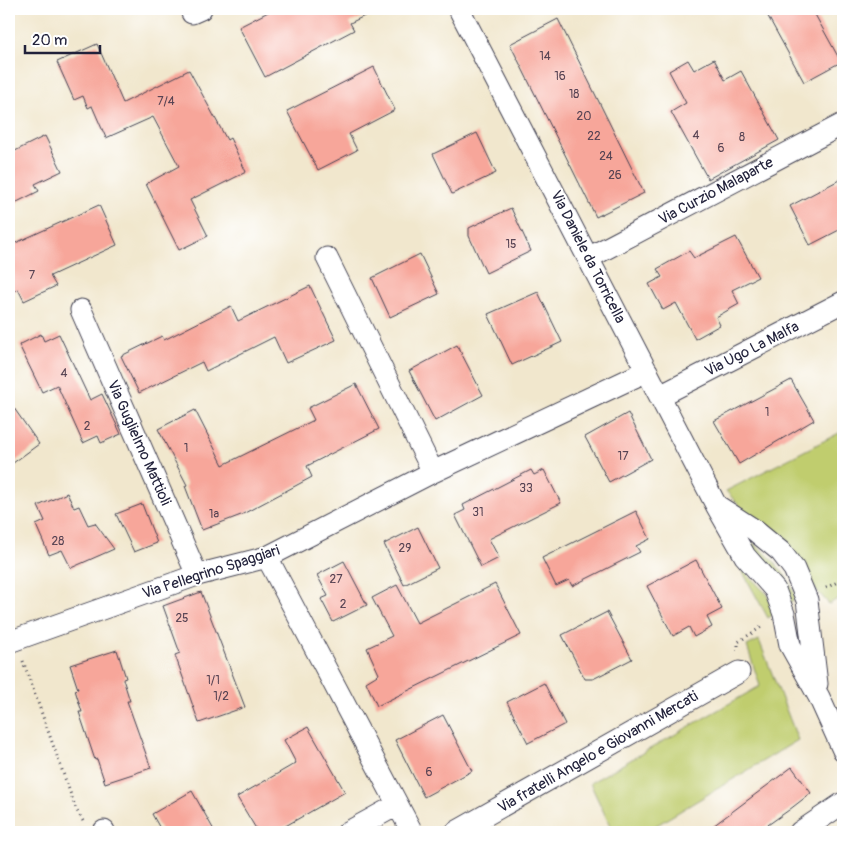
<svg xmlns="http://www.w3.org/2000/svg" width="852" height="841" viewBox="0 0 852 841" font-family="Pangolin,sans-serif">
<style>
.green{fill:#c0cd6e;stroke:#717854}
.building{fill:#f7a69a}
.lines{fill:none;stroke-linecap:round;stroke-linejoin:round}
.street-casing{stroke:#414051;stroke-width:23}
.path{stroke:#414051;stroke-width:3;stroke-dasharray:1 4;stroke-linecap:butt}
.street{stroke:#fff;stroke-width:21}
.labels{text-anchor:middle;dominant-baseline:central;stroke-width:4;stroke-linejoin:round;paint-order:stroke}
.number-label{font-size:12px;fill:#574353}
.street-label{font-size:15px;fill:#22223b;stroke:#fff}
</style>
<rect width="100%" height="100%" fill="#fff"/>
<filter id="ink" filterUnits="userSpaceOnUse"><feTurbulence type="fractalNoise" baseFrequency=".02" numOctaves="2"/><feDisplacementMap in="SourceGraphic" scale="10" xChannelSelector="R" yChannelSelector="G"/><feConvolveMatrix kernelMatrix="1 2 1 2 8 2 1 2 1" color-interpolation-filters="sRGB"/></filter>
<filter id="wash" filterUnits="userSpaceOnUse"><feTurbulence type="fractalNoise" baseFrequency=".0096" numOctaves="4" result="noise"/><feDisplacementMap in="SourceGraphic" scale="20" xChannelSelector="R" yChannelSelector="G"/><feGaussianBlur stdDeviation="1.12" result="paint"/><feColorMatrix in="noise" values="0 0 0 0 0 0 0 0 0 0 0 0 0 0 0 0 0 1.4 0 .05"/><feComposite in="paint" operator="in"/></filter>
<g filter="url(#wash)">
<rect width="100%" height="100%" fill="#f1e7cd"/>
<path class="green" d="M843 431V596L829 604 726 491Z
M735 530C766 552 780 562 797 598L790 602Z
M740 567 768 595 774 614 768 618Z
M759 640 798 740 652 828 653 832H613L590 783 760 686 747 646Z"/>
<g id="blocks">
<path class="building" d="M274 9H379L350 23 354 30 265 77 239 27Z
M764 9H812L841 62 804 82Z
M558 19 644 193 596 217 510 44Z
M97 44 123 103 189 70 227 140 230 138 246 172 190 200 208 236 179 250 146 184 179 166 153 117 106 138 92 106 88 108 83 96 74 100 57 62Z
M714 59 725 80 741 71 779 140 708 179 671 112 686 103 669 71 688 60 694 70Z
M374 67 395 110 349 134 357 150 318 170 287 111Z
M477 133 496 173 452 194 433 154Z
M45 136 62 171 35 184 39 191 9 206V154Z
M843 178V228L810 245 790 206Z
M99 205 117 245 50 276 56 286 24 301 18 289 9 293V246Z
M511 208 531 251 486 273 469 236V228Z
M736 237 758 277 732 290 739 304 716 317 720 325 695 339 676 303 663 310 649 284 662 277 657 269 689 251 694 258Z
M420 254 439 294 390 317 372 278Z
M310 286 336 340 286 363 274 337 206 371 202 362 139 393 121 356 162 336 164 340 231 306 238 321Z
M538 292 562 342 512 365 488 314Z
M41 334 44 341 59 334 90 400 102 394 121 434 101 443 98 436 83 443 57 385 42 392 19 345Z
M457 345 483 395 435 421 409 371Z
M791 380 814 420 739 464 714 421Z
M356 384 379 429 307 466 312 477 241 515 202 530 185 486 187 485 158 429 195 410 223 465 314 420 308 408Z
M9 401 39 444 9 466Z
M628 413 651 459 609 482 585 437Z
M531 470 534 475 544 470 561 503 489 539 499 558 481 567 455 515 465 510 463 505Z
M67 493 74 508 79 506 88 525 95 523 114 549 71 568 62 550 49 555 36 525 45 521 38 506Z
M142 504 157 543 134 552 116 514Z
M636 511 650 539 636 546 640 552 572 586 569 580 556 586 542 558Z
M418 527 438 568 404 585 384 544Z
M696 560 722 609 707 617 712 627 694 637 689 627 673 636 647 586Z
M344 561 367 605 333 622 321 599 328 596 317 575Z
M495 584 521 635 377 706 366 682 379 674 367 648 392 636 372 598 397 585 417 623Z
M201 592 245 707 199 723 175 655 180 653 163 606Z
M607 612 632 659 593 679H585L562 635Z
M117 650 126 678 123 679 130 701H127L151 768 105 783 97 759 95 760 79 712H82L75 690 78 689 70 665Z
M544 683 565 724 528 743 507 702Z
M443 715 472 771 424 797 395 740Z
M308 727 345 792 275 832H258L237 797 296 763 284 740Z
M792 767 811 793 789 810 758 832H705Z
M192 791 215 832H162L152 814Z"/>
</g>
</g>
<g filter="url(#ink)">
<use href="#blocks" fill-opacity="0" stroke="#414051" stroke-width="1"/>
<g class="lines">
<defs>
<path id="street" d="M459 9 716 505 745 556 775 590 784 614 790 645 819 697 843 750
M192 13 201 9
M327 258 433 472
M588 258 843 124
M81 310 197 575
M660 396 843 302
M719 507 753 529 781 552 794 569 807 600 817 684
M267 557 412 832
M9 642 197 575 267 557 433 472 647 371
M104 831V832
M348 832 397 805
M456 832 739 672
M800 832 843 803"/>
</defs>
<use href="#street" class="street-casing"/>
<path class="path" d="M826 588 843 579
M738 651V642L763 626
M23 661 76 809 83 821"/>
<use href="#street" class="street"/>
</g>
</g>
<g class="labels">
<g class="number-label">
<text x="545" y="56">14</text>
<text x="560" y="76">16</text>
<text x="574" y="94">18</text>
<text x="166" y="101">7/4</text>
<text x="584" y="116">20</text>
<text x="696" y="135">4</text>
<text x="594" y="136">22</text>
<text x="742" y="137">8</text>
<text x="721" y="148">6</text>
<text x="606" y="156">24</text>
<text x="615" y="175">26</text>
<text x="511" y="244">15</text>
<text x="32" y="275">7</text>
<text x="64" y="373">4</text>
<text x="767" y="412">1</text>
<text x="87" y="426">2</text>
<text x="186" y="448">1</text>
<text x="623" y="456">17</text>
<text x="526" y="488">33</text>
<text x="478" y="512">31</text>
<text x="214" y="514">1a</text>
<text x="58" y="541">28</text>
<text x="405" y="548">29</text>
<text x="336" y="579">27</text>
<text x="343" y="604">2</text>
<text x="182" y="618">25</text>
<text x="213" y="680">1/1</text>
<text x="221" y="696">1/2</text>
<text x="429" y="772">6</text>
</g>
<g class="street-label">
<text transform="translate(716 191) rotate(-28)">Via Curzio Malaparte</text>
<text transform="translate(588 257) rotate(63)">Via Daniele da Torricella</text>
<text transform="translate(752 349) rotate(-27)">Via Ugo La Malfa</text>
<text transform="translate(139 443) rotate(66)">Via Guglielmo Mattioli</text>
<text transform="translate(211 572) rotate(-18)">Via Pellegrino Spaggiari</text>
<text transform="translate(598 752) rotate(-30)">Via fratelli Angelo e Giovanni Mercati</text>
</g>
</g>
<rect width="852" height="841" fill="none" stroke="#fff" stroke-width="30"/>
<path d="M25 45v8h75v-8" fill="none" stroke="#22223b" stroke-width="2.5"/>
<text x="32" y="45" font-size="15" fill="#22223b" stroke="#ffffff" stroke-width="4" paint-order="stroke">20 m</text>
</svg>
